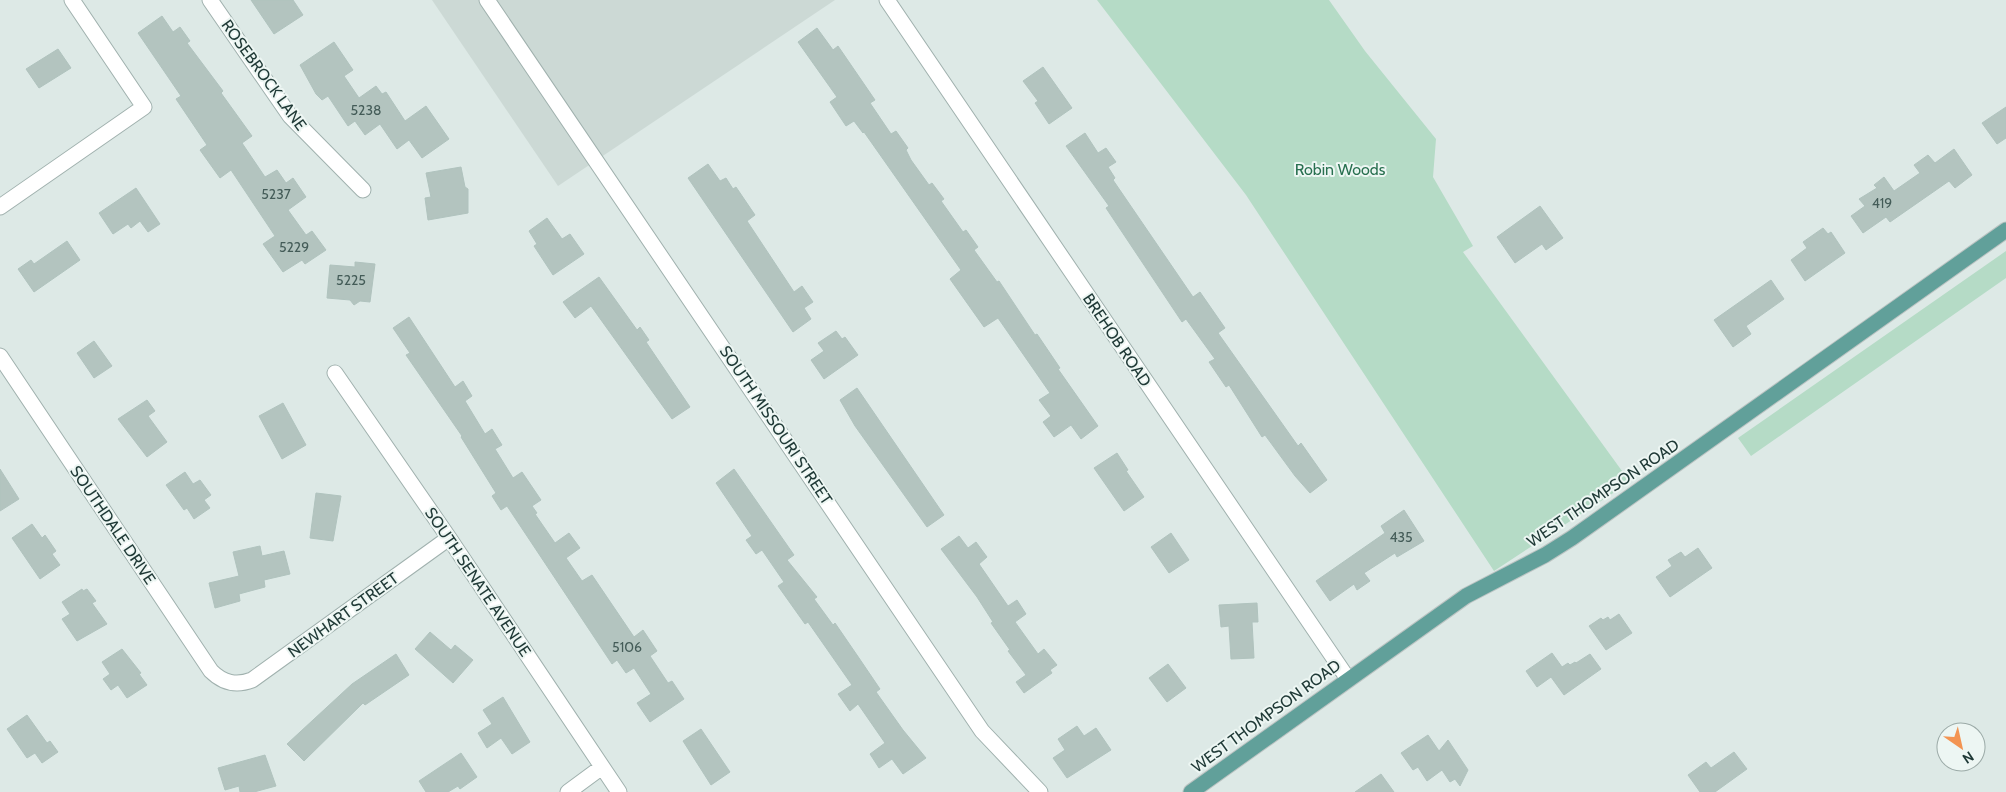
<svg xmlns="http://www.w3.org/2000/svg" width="2006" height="792" viewBox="0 0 2006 792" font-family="Cabin,sans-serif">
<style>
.built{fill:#ccd9d5}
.green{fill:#b5dbc6}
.building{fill:#b3c4bf;stroke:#b0c3be}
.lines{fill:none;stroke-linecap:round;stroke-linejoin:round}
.minor-casing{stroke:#a0b1ae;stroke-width:17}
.major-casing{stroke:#bcc4c3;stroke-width:17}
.minor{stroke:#fff;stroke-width:15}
.major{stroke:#61a09a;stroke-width:15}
.labels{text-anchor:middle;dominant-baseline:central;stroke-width:4;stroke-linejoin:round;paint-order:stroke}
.number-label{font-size:14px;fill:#445c58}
.street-label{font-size:16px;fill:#1f3936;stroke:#edf6f3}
.park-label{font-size:16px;fill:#297050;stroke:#edf6f3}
</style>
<rect width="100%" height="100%" fill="#dde9e6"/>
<path class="built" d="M432 0H835L558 186Z"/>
<path class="green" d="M1097 0H1329L1365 51 1436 139 1433 177 1473 246 1463 252 1630 482 1494 571 1246 195Z
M2006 251V278L1751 456 1738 438Z"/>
<path class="building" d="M251 0H293L303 15 274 34Z
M162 16 173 32 180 27 190 41 187 43 223 91 221 93 252 136 242 143 265 177 277 170 286 183 293 178 306 197 288 210 306 235 312 231 326 250 305 264 302 260 283 272 263 244 275 236 231 170 220 178 200 150 207 145 176 99 181 96 138 33Z
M817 28 833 50 838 46 875 100 870 103 891 134 896 131 908 148 906 150 911 160 929 185 932 183 944 199 941 201 963 232 966 230 978 247 974 250 997 282 999 281 1035 335 1037 334 1060 368 1058 369 1098 426 1081 439 1071 425 1054 437 1043 422 1051 416 1039 400 1050 393 998 318 984 327 950 279 961 270 864 132 863 133 854 121 846 126 830 102 837 97 798 42Z
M334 42 353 70 344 76 359 98 376 86 382 94 386 92 405 121 426 106 449 139 422 158 409 140 397 149 380 124 365 135 355 121 348 126 328 96 322 100 316 94 300 65Z
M58 49 71 68 39 88 26 69Z
M1043 67 1072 108 1049 124 1035 103 1038 101 1023 81Z
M2006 107V138L1997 144 1982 123Z
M1085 133 1098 153 1106 148 1116 162 1108 167 1115 178 1113 180 1193 297 1200 292 1225 328 1218 333 1298 446 1301 443 1327 480 1310 493 1295 476 1265 435 1262 437 1229 385 1226 387 1209 362 1215 359 1186 319 1182 322 1106 208 1109 206 1066 146Z
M1954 149 1972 175 1955 188 1949 181 1890 222 1886 217 1863 233 1851 216 1865 206 1859 199 1877 188 1874 185 1884 177 1894 191 1920 173 1914 165 1928 155 1935 163Z
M708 164 720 181 726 178 733 189 736 187 755 215 747 221 794 292 802 286 813 302 804 308 811 319 793 332 688 178Z
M461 167 465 187 468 189V213L428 220 425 198 431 197 426 173Z
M136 188 160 224 148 232 140 221 131 228 128 224 113 234 99 213Z
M1540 206 1563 238 1546 250 1542 244 1515 263 1497 237Z
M547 218 562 239 570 234 584 254 553 275 534 246 537 244 529 231Z
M1823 228 1828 234 1831 232 1845 253 1805 281 1791 260 1807 248 1803 242Z
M67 241 80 260 34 292 18 269 31 260 34 264Z
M355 262 375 264 370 302 360 301 354 305 350 300 327 298 330 265 355 267Z
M599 277 637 330 640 327 649 340 646 342 690 407 672 419 591 306 575 318 563 302Z
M1771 280 1784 299 1746 326 1751 334 1733 347 1714 320Z
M409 317 455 387 463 381 472 396 465 401 485 434 492 429 502 445 495 449 513 478 522 472 541 500 532 506 537 513 535 514 555 543 569 533 580 548 566 558 582 581 592 575 634 637 643 630 657 651 650 656 668 683 672 681 684 699 650 722 637 703 651 694 634 668 626 673 617 660 612 664 507 506 501 510 492 496 496 493 461 437 462 436 406 355 410 353 393 328Z
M836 331 842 339 845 337 858 355 824 379 811 360 824 351 818 343Z
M94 341 112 366 94 378 77 353Z
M857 388 944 515 927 527 855 426 840 400Z
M147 400 155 411 148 416 167 442 147 457 118 419Z
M283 403 306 445 282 459 259 416Z
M1117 453 1128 470 1126 471 1144 497 1124 511 1094 468Z
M0 469 19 499 0 511Z
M734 469 794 555 787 560 817 597 814 599 833 625 835 623 859 658 880 689 876 692 903 730 926 758 903 774 892 759 879 768 870 754 885 743 858 704 850 711 838 694 852 685 808 622 805 624 778 586 784 582 762 550 756 554 746 540 752 536 716 483Z
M185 472 193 484 200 480 211 495 204 500 210 508 194 519 187 508 184 510 166 485Z
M316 493 341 496 333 541 310 538Z
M1404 510 1424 541 1397 557 1395 553 1364 573 1370 581 1357 590 1354 584 1330 601 1316 581 1385 533 1381 526Z
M32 524 42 538 45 535 56 551 52 554 60 565 40 579 12 538Z
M1171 533 1189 560 1169 573 1151 547Z
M959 536 968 548 976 542 987 557 979 564 1008 606 1017 600 1026 614 1015 622 1038 654 1044 649 1057 665 1050 670 1052 673 1024 693 1016 682 1026 675 1008 651 1010 650 991 623 993 622 977 597 941 549Z
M260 546 262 556 284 551 290 574 264 580 265 587 239 594 240 601 215 608 209 583 239 576 233 552Z
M1698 548 1712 568 1670 597 1656 577 1672 566 1668 560 1681 552 1685 557Z
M82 589 83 591 87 589 96 601 92 603 107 624 77 641 62 619 70 614 62 602Z
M1257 603 1258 622H1252L1254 658 1231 659 1229 626 1221 627 1219 605Z
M1619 614 1632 633 1606 650 1589 626 1601 618 1603 620 1608 617 1610 620Z
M430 632 451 650 455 645 473 660 453 683 415 649Z
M122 649 141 673 139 674 147 685 127 698 118 685 111 690 103 679 110 674 102 662Z
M1552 653 1562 667 1568 663 1570 665 1575 662 1576 663 1590 654 1601 669 1564 695 1551 677 1537 687 1526 671Z
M396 654 409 675 365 705 363 703 304 761 287 744 352 684Z
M1168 664 1186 688 1167 702 1149 678Z
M503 697 530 742 512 754 501 738 487 748 478 733 492 724 483 710Z
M27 715 47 743 50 741 58 752 42 763 35 753 27 758 7 729Z
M1077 726 1084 736 1096 728 1111 750 1067 778 1053 758 1065 750 1058 739Z
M701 729 730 772 711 785 683 741Z
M1428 735 1439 751 1448 740 1468 770 1460 786 1455 779 1450 782 1442 770 1427 781 1418 767 1413 770 1401 753Z
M1734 752 1747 769 1715 792H1700L1688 775 1706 762 1711 768Z
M461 753 477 777 460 789 458 786 448 792H426L419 781Z
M265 755 276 786 254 792H240L239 786 225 790 218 768Z
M1381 774 1394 792H1355Z"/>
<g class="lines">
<defs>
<path id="minor" d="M210 0 290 116 363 190
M487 0 982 731 1040 792
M887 0 1348 679
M0 207 144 107 72 0
M0 356 211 671C223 683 236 686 252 680L449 538
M335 373 449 538 619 792
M568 792 602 767"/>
<path id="major" d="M1191 792 1466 596 1545 555 1572 538 2006 230"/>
</defs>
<use href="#minor" class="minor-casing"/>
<use href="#major" class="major-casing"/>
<use href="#minor" class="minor"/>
<use href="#major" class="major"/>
</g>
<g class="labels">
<g class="number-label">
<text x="366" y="110">5238</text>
<text x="276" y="194">5237</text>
<text x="1882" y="203">419</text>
<text x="294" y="247">5229</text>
<text x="351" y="280">5225</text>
<text x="1401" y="537">435</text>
<text x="627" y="647">5106</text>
</g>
<g class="street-label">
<text transform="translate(264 75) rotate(54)">ROSEBROCK LANE</text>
<text transform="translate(1117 340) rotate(56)">BREHOB ROAD</text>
<text transform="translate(776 425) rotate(56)">SOUTH MISSOURI STREET</text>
<text transform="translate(1603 493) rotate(-34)">WEST THOMPSON ROAD</text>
<text transform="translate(113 525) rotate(56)">SOUTHDALE DRIVE</text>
<text transform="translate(478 582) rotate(56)">SOUTH SENATE AVENUE</text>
<text transform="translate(343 615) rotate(-36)">NEWHART STREET</text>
<text transform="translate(1266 716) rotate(-36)">WEST THOMPSON ROAD</text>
</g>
<g class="park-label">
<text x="1340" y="169">Robin Woods</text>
</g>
</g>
<g transform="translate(1961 747) rotate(146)"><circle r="24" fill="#edf6f3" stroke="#9baaa7"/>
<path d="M0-4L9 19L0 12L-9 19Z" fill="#f39452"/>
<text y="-8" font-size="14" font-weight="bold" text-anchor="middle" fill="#1f3936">N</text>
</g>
</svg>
